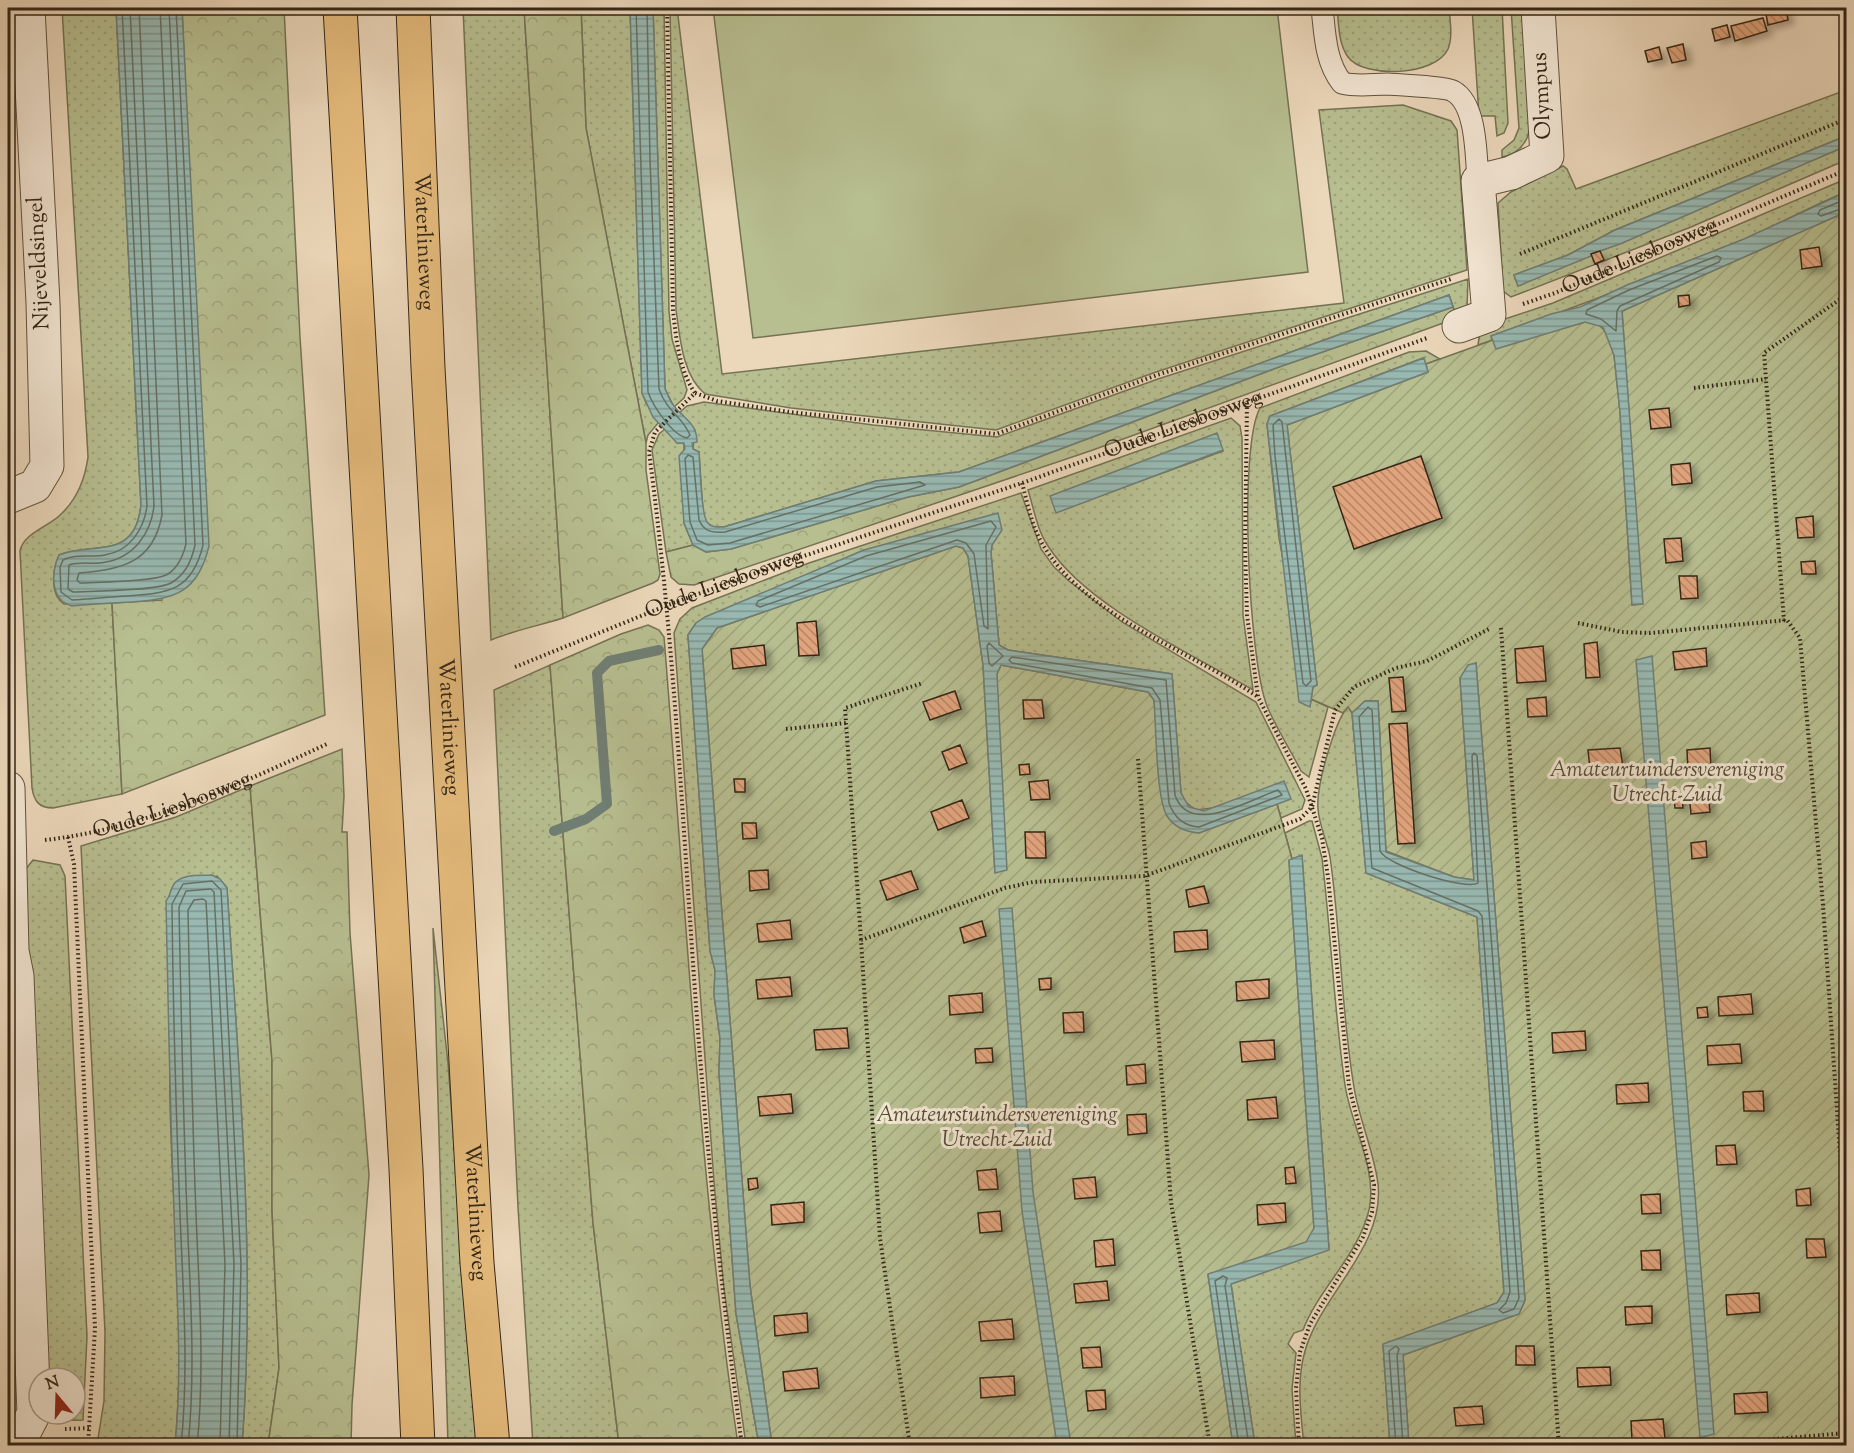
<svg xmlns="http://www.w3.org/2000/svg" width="1854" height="1453" viewBox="0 0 1854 1453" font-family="'Sorts Mill Goudy',serif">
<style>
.grass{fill:url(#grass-dots);stroke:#757253;stroke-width:1.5;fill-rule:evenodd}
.forest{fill:url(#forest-crowns);stroke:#757253;stroke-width:1.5}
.park{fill:#b7be90;stroke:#757253;stroke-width:1.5}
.garden{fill:url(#garden-furrows);stroke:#757253;stroke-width:1.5}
.water{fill:url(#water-rules);stroke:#707e74;stroke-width:1.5}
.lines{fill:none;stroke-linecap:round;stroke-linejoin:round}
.shore{stroke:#667064;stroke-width:1.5}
.stream{stroke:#707e74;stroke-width:10}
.building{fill:url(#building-back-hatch);stroke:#332616;stroke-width:1.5;filter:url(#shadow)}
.lane-casing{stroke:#61523f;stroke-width:23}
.street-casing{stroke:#61523f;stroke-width:35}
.primary-casing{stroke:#332616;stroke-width:35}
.path{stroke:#332616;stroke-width:4;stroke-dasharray:1.5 3;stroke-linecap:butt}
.lane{stroke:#f2e5d2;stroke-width:21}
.street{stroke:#f2e5d2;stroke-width:33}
.primary{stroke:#e6bc7d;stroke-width:33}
.labels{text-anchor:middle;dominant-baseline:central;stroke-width:6;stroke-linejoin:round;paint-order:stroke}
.street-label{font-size:22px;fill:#332616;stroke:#f2e5d2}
.park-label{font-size:22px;font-style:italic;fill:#544c34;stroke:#f2e5d2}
</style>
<defs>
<pattern id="grass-dots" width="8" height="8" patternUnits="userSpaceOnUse" patternTransform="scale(1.5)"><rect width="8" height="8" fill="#b7be90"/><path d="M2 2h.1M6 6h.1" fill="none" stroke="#9ea37b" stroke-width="1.8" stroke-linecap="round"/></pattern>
<pattern id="forest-crowns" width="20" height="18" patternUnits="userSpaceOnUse" patternTransform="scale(1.5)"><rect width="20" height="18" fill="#b7be90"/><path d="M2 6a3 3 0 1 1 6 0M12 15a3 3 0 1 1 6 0" fill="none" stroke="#9ea37b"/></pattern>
<pattern id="garden-furrows" width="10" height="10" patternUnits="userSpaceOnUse" patternTransform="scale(1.5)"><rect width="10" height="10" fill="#b7be90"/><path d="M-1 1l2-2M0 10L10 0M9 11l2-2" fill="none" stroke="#9ea37b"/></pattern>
<pattern id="water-rules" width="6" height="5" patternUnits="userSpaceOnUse" patternTransform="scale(1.5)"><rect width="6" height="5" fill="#98b9b2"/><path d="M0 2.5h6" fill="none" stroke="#7d9690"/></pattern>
<pattern id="building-back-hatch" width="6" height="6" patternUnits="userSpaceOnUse" patternTransform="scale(1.5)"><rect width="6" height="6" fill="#e0a37c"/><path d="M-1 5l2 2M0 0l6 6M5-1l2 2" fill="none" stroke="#b68565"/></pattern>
<filter id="shadow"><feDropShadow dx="6" dy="4" stdDeviation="3" flood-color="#0004"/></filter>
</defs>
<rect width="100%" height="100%" fill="#ebd7ba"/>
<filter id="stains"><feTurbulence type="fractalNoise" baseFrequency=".00333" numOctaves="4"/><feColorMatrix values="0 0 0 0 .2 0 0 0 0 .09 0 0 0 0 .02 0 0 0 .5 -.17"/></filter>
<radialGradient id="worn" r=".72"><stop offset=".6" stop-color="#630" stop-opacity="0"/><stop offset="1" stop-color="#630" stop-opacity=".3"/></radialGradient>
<path class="grass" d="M62 8H116L141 505C135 562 93 541 59 555 53 569 49 594 64 604L112 603 122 794 53 808C39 808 34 801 32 788L20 551C23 534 47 527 59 516 76 501 85 479 88 457Z
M463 8H524L563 618C538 626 515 630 491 640Z
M581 8H630L642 393 646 403 659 422 648 435 646 443 586 128Z
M653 8H664L669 311 672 339 687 390 684 398 674 407 665 389Z
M670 8H677L722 374 1344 303 1319 110 1403 105 1451 121 1457 130 1467 270 1156 372 996 430 791 408 705 394C682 375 680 337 676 310Z
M1337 8H1449C1450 21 1453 37 1448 49 1436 76 1364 79 1348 57 1338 43 1339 24 1337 8Z
M1472 8H1502L1508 123 1504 133 1497 136 1495 116H1479Z
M1511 8H1524C1525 32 1535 121 1527 138 1522 149 1514 155 1502 157V150L1514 140 1519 128Z
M1846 90V136L1615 230 1568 255 1514 275 1518 286 1846 146V160L1691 227 1511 297 1503 291 1498 203 1511 192 1563 166 1567 169 1576 189Z
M1846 179V192C1811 206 1778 225 1743 240 1660 274 1577 308 1491 336L1493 340 1478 345 1480 331 1490 324 1553 303Z
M1468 279 1467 308 1457 318 1449 295 959 472 876 481 724 527H713L707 523 703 513 699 452 693 449 695 430 680 412 687 406 704 402 873 425 997 437 1158 379Z
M1426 351 1440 359 1426 364 1423 358 1270 416 1267 424 1279 538 1310 706 1311 699 1328 707 1309 777 1301 771C1290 749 1276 728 1267 706 1249 661 1238 448 1260 408L1409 352Z
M1231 418 1240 426 1242 438 1243 615 1253 690C1192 654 1086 606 1048 546 1037 530 1034 509 1028 490ZM1216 434 1223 451 1056 512Z
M666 428 677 443H684V523L693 545 666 552 652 450 659 434Z
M1021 493 1041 549 1054 567 1069 581 1122 622 1256 702 1305 800 1302 809 1281 818 1277 804 1291 798 1196 810 1184 801 1181 793 1172 674 1008 650 999 645 991 553 992 545 999 533 864 550 696 623 688 635 710 951 715 970 714 995 720 1038 719 1073 736 1314 759 1445H746L724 1289 714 1182 674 633 680 619 692 608 809 563Z
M550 665 593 1223 619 1445H533L518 1207 494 690Z
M1348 706 1352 713 1366 873 1477 917 1504 1292 1497 1303 1383 1345 1390 1445 1304 1446C1301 1415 1296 1381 1305 1351 1321 1294 1385 1247 1378 1184 1374 1151 1359 1120 1354 1087 1341 1011 1341 933 1330 857 1327 841 1319 825 1318 809 1316 787 1334 723 1348 706Z
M250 786 272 1061V1210L279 1368 268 1445H242C256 1261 239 1073 227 888L217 876 171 890C176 960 168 1030 170 1100 172 1215 186 1331 175 1445H97L104 1401 105 1332 81 846 176 817Z
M1309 821H1312L1322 858C1331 933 1334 1010 1345 1085 1351 1126 1378 1169 1369 1210 1358 1256 1319 1288 1303 1330L1294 1333 1288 1344 1296 1353 1292 1389 1296 1445H1255L1231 1284 1329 1249 1302 856 1292 859 1285 833Z
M33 860 60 865 65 876 87 1336 83 1420 47 1421V1414H75V1378H45L25 870Z
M433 928 448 1063 472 1387 480 1445H448Z"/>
<path class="forest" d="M182 8H284L300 337 325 715 122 794 112 603 162 600 191 221Z
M524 8H581L586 128 646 443V470L660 574 658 580 653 583 563 618Z
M1453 307 1457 318 1090 451 694 585 679 584 671 577 666 552 693 545 706 552 731 549 908 497 959 487 1279 367Z
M648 625 659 630 664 637C686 907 699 1178 738 1445H619L593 1223 550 665 621 634Z
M342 749 344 796 342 832H347L350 933 369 1175 352 1405 351 1445H268L279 1368 272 1210V1061L250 786Z"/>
<path class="park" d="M713 8H1277L1308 272 753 338Z"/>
<path class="garden" d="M1846 212V1445H1409L1403 1355 1519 1314 1525 1300 1476 663 1460 678 1474 880 1454 877 1386 851 1378 701H1365L1352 713 1348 707 1343 713 1311 699 1313 687 1317 685 1287 425 1428 372 1426 364 1493 340 1496 348 1585 322 1598 324 1606 332 1614 355 1620 412 1632 605 1642 604 1622 311Z
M956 546 963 548 968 556 983 665 995 873 997 674 1001 665 1148 692 1154 700 1163 805 1199 833 1277 804 1292 859 1289 861 1314 1229 1307 1242 1208 1275 1233 1445H772L750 1286 702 649 717 628Z"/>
<path class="water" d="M116 8H182L209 546C198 592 176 599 132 602 112 603 92 604 72 606 50 600 51 573 59 555 93 541 135 562 141 505Z
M630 8H653L665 389C668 394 670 402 674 406 684 419 697 423 697 442L692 443 693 449 699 452C700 465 701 514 707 522 711 528 718 527 724 527L876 481 959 472 1449 295 1453 307 1279 367 959 487 908 497 731 549 706 552 693 545 684 523 679 456 685 449 684 443H677L653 417 642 393Z
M1846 136V146L1620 244 1591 254V256L1518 286 1514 275 1568 255 1615 230Z
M1846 192V212L1622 311 1643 604 1632 605 1620 412 1614 355 1603 327 1585 322 1496 349 1491 336 1551 314 1580 307 1627 285 1744 239Z
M1424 358 1428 372 1287 425 1317 685 1313 687 1310 707 1299 702 1267 424 1270 416Z
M1217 433 1223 450 1056 513 1050 496Z
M998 513 1002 530 992 545 991 553 999 645 1008 650 1172 674 1181 793 1189 807 1204 811 1284 781 1291 799 1199 833C1186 832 1174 827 1167 816 1156 798 1156 725 1154 700L1148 692 1001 665 997 674 1007 870 995 873 983 665 968 556 963 548 956 546 717 628 702 649 750 1286 772 1445H759L736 1314 719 1073 720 1038 714 995 715 970 710 951 688 635 696 623 705 617 864 550Z
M1652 656 1714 1434 1700 1438 1636 660Z
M1476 663 1525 1300 1519 1314 1403 1355 1409 1445H1390L1383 1344 1497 1303 1504 1292 1477 917 1366 873 1352 713 1365 701H1378L1386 852 1454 877 1474 880 1460 678 1468 665Z
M1302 855 1329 1250 1231 1284 1255 1445H1233L1208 1274 1306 1242 1314 1228 1289 860Z
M212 875 220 879 227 888C239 1073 256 1261 242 1445H175C183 1367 176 1289 174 1210 170 1107 168 1004 166 901 171 895 170 890 174 884 182 873 201 876 212 875Z
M1012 908 1033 1192 1071 1445H1057L1022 1211 999 909Z"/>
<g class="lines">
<path class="shore" d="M122 8 147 506C144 529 130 551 105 555 91 558 76 553 63 560L60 567 61 592 72 600C90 599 109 597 127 596 169 593 192 591 203 545L176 8
M130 8 154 506C151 533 134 557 106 562 94 565 81 561 69 565L68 589 73 592C93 591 156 591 171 583 185 575 192 560 195 545L169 8
M139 8 162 515C153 564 121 569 79 573L77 580 80 583C97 582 153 582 166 575 178 569 183 556 186 544L160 8
M636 8 648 392C653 406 672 435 687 438L690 435C682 416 667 412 659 389L650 159 647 8
M1846 199 1820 210 1818 214 1821 216 1846 207
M1717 256 1721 258 1719 262 1620 306 1617 311 1616 331 1601 319 1586 314 1587 310 1629 290Z
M1279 419 1282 422 1311 681 1306 686 1303 683 1275 456 1273 425Z
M688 455 693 457 699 520C704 532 713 533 725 532L877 487 920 482 925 485 730 543 708 545 697 540 690 522 685 459Z
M991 521 996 527 986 545 988 629 984 626 974 554 966 543 957 540 760 607 756 605 758 601 866 556Z
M989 643 1003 656 992 666 989 663 987 646Z
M1012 657 1166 680 1175 795C1189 837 1249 800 1278 790L1282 795 1199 827C1183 826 1174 817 1169 803L1160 700 1152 688 1012 663 1009 660Z
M1368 707 1372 710 1380 851C1386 865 1466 891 1478 883L1472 756 1474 753 1477 756 1519 1298 1514 1309 1503 1313 1499 1310 1506 1303 1510 1292 1482 916 1478 911 1372 868 1359 717Z
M181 1446C189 1368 183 1291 180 1214 176 1111 173 1007 172 904L183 884 212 881 221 890 241 1264 237 1446
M188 1446C196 1368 190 1291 187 1213 183 1111 181 1009 179 907L186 891 211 889 214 892 234 1264 229 1446
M197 1446C205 1368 199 1292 196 1214 192 1113 190 1012 188 910L194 900 203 899 206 901 225 1264 220 1446
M1239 1446 1215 1281 1223 1276 1227 1278 1225 1286 1249 1446
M1396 1446 1389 1351 1396 1346 1399 1349 1397 1356 1403 1446"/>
<path class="stream" d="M554 831 586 819 607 804 597 673 609 661 659 650"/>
</g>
<path class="building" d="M1774 8H1786L1788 20 1768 25 1765 9Z
M1763 18 1767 31 1735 41 1731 26Z
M1727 25 1730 37 1715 41 1712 29Z
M1683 44 1686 60 1672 63 1667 48Z
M1659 47 1662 59 1648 62 1645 51Z
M1819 247 1822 266 1802 269 1800 250Z
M1600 251 1604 260 1595 264 1591 254Z
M1689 295 1690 305 1679 307 1678 296Z
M1669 408 1671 427 1651 429 1649 410Z
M1421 456 1442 518 1354 549 1333 487Z
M1690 463 1692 483 1672 485 1671 465Z
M1813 516 1814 537 1798 538 1796 518Z
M1681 538 1683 561 1666 563 1664 539Z
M1815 561 1816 574H1802L1801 562Z
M1679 576H1697L1698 598 1681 599Z
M816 621 819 655 799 656 797 623Z
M1597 642 1600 677 1586 678 1584 644Z
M764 645 766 665 733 669 731 649Z
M1543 646 1546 681 1517 683 1515 649Z
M1706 648 1707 666 1675 670 1673 652Z
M1403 677 1406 711 1392 712 1389 678Z
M955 691 961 709 930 720 923 702Z
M1546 697 1547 716 1528 717 1527 699Z
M1023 700H1042L1044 718 1024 719Z
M1407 723 1415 843 1398 844 1389 724Z
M960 745 967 763 949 770 942 752Z
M1620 748 1623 767 1590 769 1588 750Z
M1710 748 1711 770 1688 772 1687 750Z
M1029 764 1030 774 1020 775 1019 765Z
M734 779H745V792H735Z
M1048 780 1050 799 1031 800 1029 782Z
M1708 792 1710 812 1691 814 1689 794Z
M1682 796 1683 808H1675L1674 797Z
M962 800 969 818 938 830 931 812Z
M742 823H756L757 838 743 839Z
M1025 832H1045L1046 858H1026Z
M1706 841 1707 857 1692 859 1691 843Z
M768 870 769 889 750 891 749 871Z
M911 871 918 889 887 900 880 881Z
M1204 886 1209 903 1189 907 1186 890Z
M790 920 792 939 759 942 757 924Z
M982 921 986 936 964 943 960 928Z
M1207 930 1208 949 1175 952 1174 932Z
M790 977 792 996 758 999 756 980Z
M1051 978V989L1040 990 1039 979Z
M1269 979V998L1237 1001 1236 982Z
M982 993 983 1012 950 1015 949 996Z
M1751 994 1753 1014 1719 1016 1718 997Z
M1707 1007 1708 1017 1698 1018 1697 1008Z
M1083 1012 1084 1032 1064 1033 1063 1013Z
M847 1028 849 1048 816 1050 814 1030Z
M1585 1031 1586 1050 1553 1053 1552 1033Z
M1274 1040 1275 1059 1242 1062 1240 1042Z
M1740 1044 1742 1063 1708 1065 1707 1046Z
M992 1048 993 1062 976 1063 975 1049Z
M1145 1064 1146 1083 1127 1085 1126 1066Z
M1648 1083 1649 1102 1617 1104 1616 1085Z
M1763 1091 1764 1111H1744L1743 1092Z
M791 1094 793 1113 760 1116 758 1097Z
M1276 1097 1278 1118 1248 1120 1247 1100Z
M1146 1114 1147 1133 1128 1135 1127 1115Z
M1735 1145 1737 1164 1717 1165 1716 1146Z
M1294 1167 1296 1183 1286 1184 1285 1168Z
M996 1169 998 1189 979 1190 977 1171Z
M1095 1177 1097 1197 1075 1199 1073 1179Z
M757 1178 758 1188 749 1190 748 1179Z
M1810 1188 1811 1205 1797 1206 1796 1190Z
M1660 1194 1661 1213 1642 1214 1641 1195Z
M804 1202V1222L772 1225 771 1205Z
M1285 1203 1286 1222 1258 1225 1257 1205Z
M1000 1211 1002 1231 980 1233 978 1213Z
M1113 1239 1115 1265 1096 1267 1094 1241Z
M1806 1239H1824L1826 1257 1807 1258Z
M1660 1250 1661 1270H1642L1641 1251Z
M1107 1281 1109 1300 1076 1303 1074 1284Z
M1759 1293 1760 1312 1727 1315 1726 1295Z
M1652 1306V1323L1626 1325 1625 1307Z
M807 1313 808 1332 775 1336 774 1316Z
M1012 1319 1014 1339 981 1341 979 1322Z
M1516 1346H1534L1535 1365H1516Z
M1100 1347 1102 1367 1083 1368 1081 1348Z
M1610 1367 1611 1385 1578 1387 1577 1368Z
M817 1368 819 1388 785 1391 783 1372Z
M1014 1376 1015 1395 981 1398 980 1378Z
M1105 1390 1106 1409 1088 1411 1086 1391Z
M1767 1392 1768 1412 1735 1414 1734 1394Z
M1482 1406 1484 1424 1456 1426 1454 1408Z
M1663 1419 1665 1439 1632 1440 1631 1421Z"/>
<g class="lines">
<defs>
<path id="lane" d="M1322 8C1325 34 1325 61 1342 83 1358 87 1372 84 1388 84 1399 85 1446 87 1453 91 1477 104 1476 157 1478 181"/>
<path id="street" d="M1459 326 1489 315 1478 181 1511 173 1547 156 1538 8
M8 497 35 486 47 466 43 303 28 8
M8 788 12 951 17 976 34 1413 17 1446"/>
<g id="primary">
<path d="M340 8 406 1169 418 1446"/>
<path id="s4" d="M413 8 428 368 477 1263 493 1446"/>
</g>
</defs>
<use href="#lane" class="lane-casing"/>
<use href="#street" class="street-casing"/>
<use href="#primary" class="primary-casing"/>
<g class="path">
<path d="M667 8 673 310C676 338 679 370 695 393"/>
<path d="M1520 254 1846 119"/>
<path id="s1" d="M1523 304 1555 293 1846 170"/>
<path d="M1694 388 1766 379"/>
<path d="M1247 403 1245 547 1247 615 1258 697 1306 789 1322 838 1328 877 1349 1086 1374 1185 1372 1212 1363 1237 1310 1324 1300 1352 1296 1388 1299 1446"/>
<path d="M1022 483C1028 505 1032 529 1045 548 1087 617 1193 652 1258 697"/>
<path d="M1784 621 1764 353 1846 295"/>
<path d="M1578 623 1622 632 1650 633 1787 620 1800 638 1823 905 1846 1242"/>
<path d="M1501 628 1559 1446"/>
<path id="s2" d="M515 667 668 605 786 562 1022 483 1427 338"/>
<path d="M786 729 846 723"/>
<path d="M1138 759 1171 1202 1210 1446"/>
<path d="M68 837 74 864 95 1328 88 1446"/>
<path id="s3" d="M45 840C143 829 238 785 327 744"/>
<path d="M861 940 845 708 923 683"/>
<path d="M65 1429 91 1428"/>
<path d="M742 1446C722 1295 706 1143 695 991 682 811 673 631 649 452L655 432 695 393 717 401 790 412 996 434 1157 375 1451 279"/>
<path d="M910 1446 880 1238 861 940 1005 888 1033 882 1145 876 1300 819 1312 807 1335 710 1354 687 1396 668 1427 661 1489 629"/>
<path d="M1734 1446 1740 1442 1846 1433"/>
</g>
<use href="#lane" class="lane"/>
<use href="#street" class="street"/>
<use href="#primary" class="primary"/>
</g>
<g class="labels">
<g class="street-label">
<text transform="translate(1543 96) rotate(-93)">Olympus</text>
<text stroke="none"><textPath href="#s4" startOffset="234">Waterlinieweg</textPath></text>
<text stroke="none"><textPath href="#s1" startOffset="126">Oude Liesbosweg</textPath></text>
<text transform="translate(40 263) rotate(-93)">Nijeveldsingel</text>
<text stroke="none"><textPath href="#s2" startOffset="711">Oude Liesbosweg</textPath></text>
<text stroke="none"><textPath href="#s2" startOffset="225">Oude Liesbosweg</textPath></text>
<text stroke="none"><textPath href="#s4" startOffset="720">Waterlinieweg</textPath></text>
<text stroke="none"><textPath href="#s3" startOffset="132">Oude Liesbosweg</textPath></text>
<text stroke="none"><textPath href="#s4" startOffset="1206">Waterlinieweg</textPath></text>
</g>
<g class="park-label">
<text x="1667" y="771">Amateurtuindersvereniging<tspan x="1667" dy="25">Utrecht-Zuid</tspan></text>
<text x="997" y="1116">Amateurstuindersvereniging<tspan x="997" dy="25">Utrecht-Zuid</tspan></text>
</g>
</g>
<rect width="1854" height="1453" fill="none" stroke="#ebd7ba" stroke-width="30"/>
<rect x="9" y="9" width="1836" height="1435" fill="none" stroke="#332616" stroke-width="3"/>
<rect x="15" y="15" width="1824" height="1423" fill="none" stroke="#332616" stroke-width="1.5"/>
<g transform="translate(57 1396) rotate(341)"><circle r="28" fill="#f2e5d2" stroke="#a69987" stroke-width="1.5"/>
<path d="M0-4.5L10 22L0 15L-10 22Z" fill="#8f2418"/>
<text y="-9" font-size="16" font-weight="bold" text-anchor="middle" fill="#332616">N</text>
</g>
<rect width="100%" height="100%" filter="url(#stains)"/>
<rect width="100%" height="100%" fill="url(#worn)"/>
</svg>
